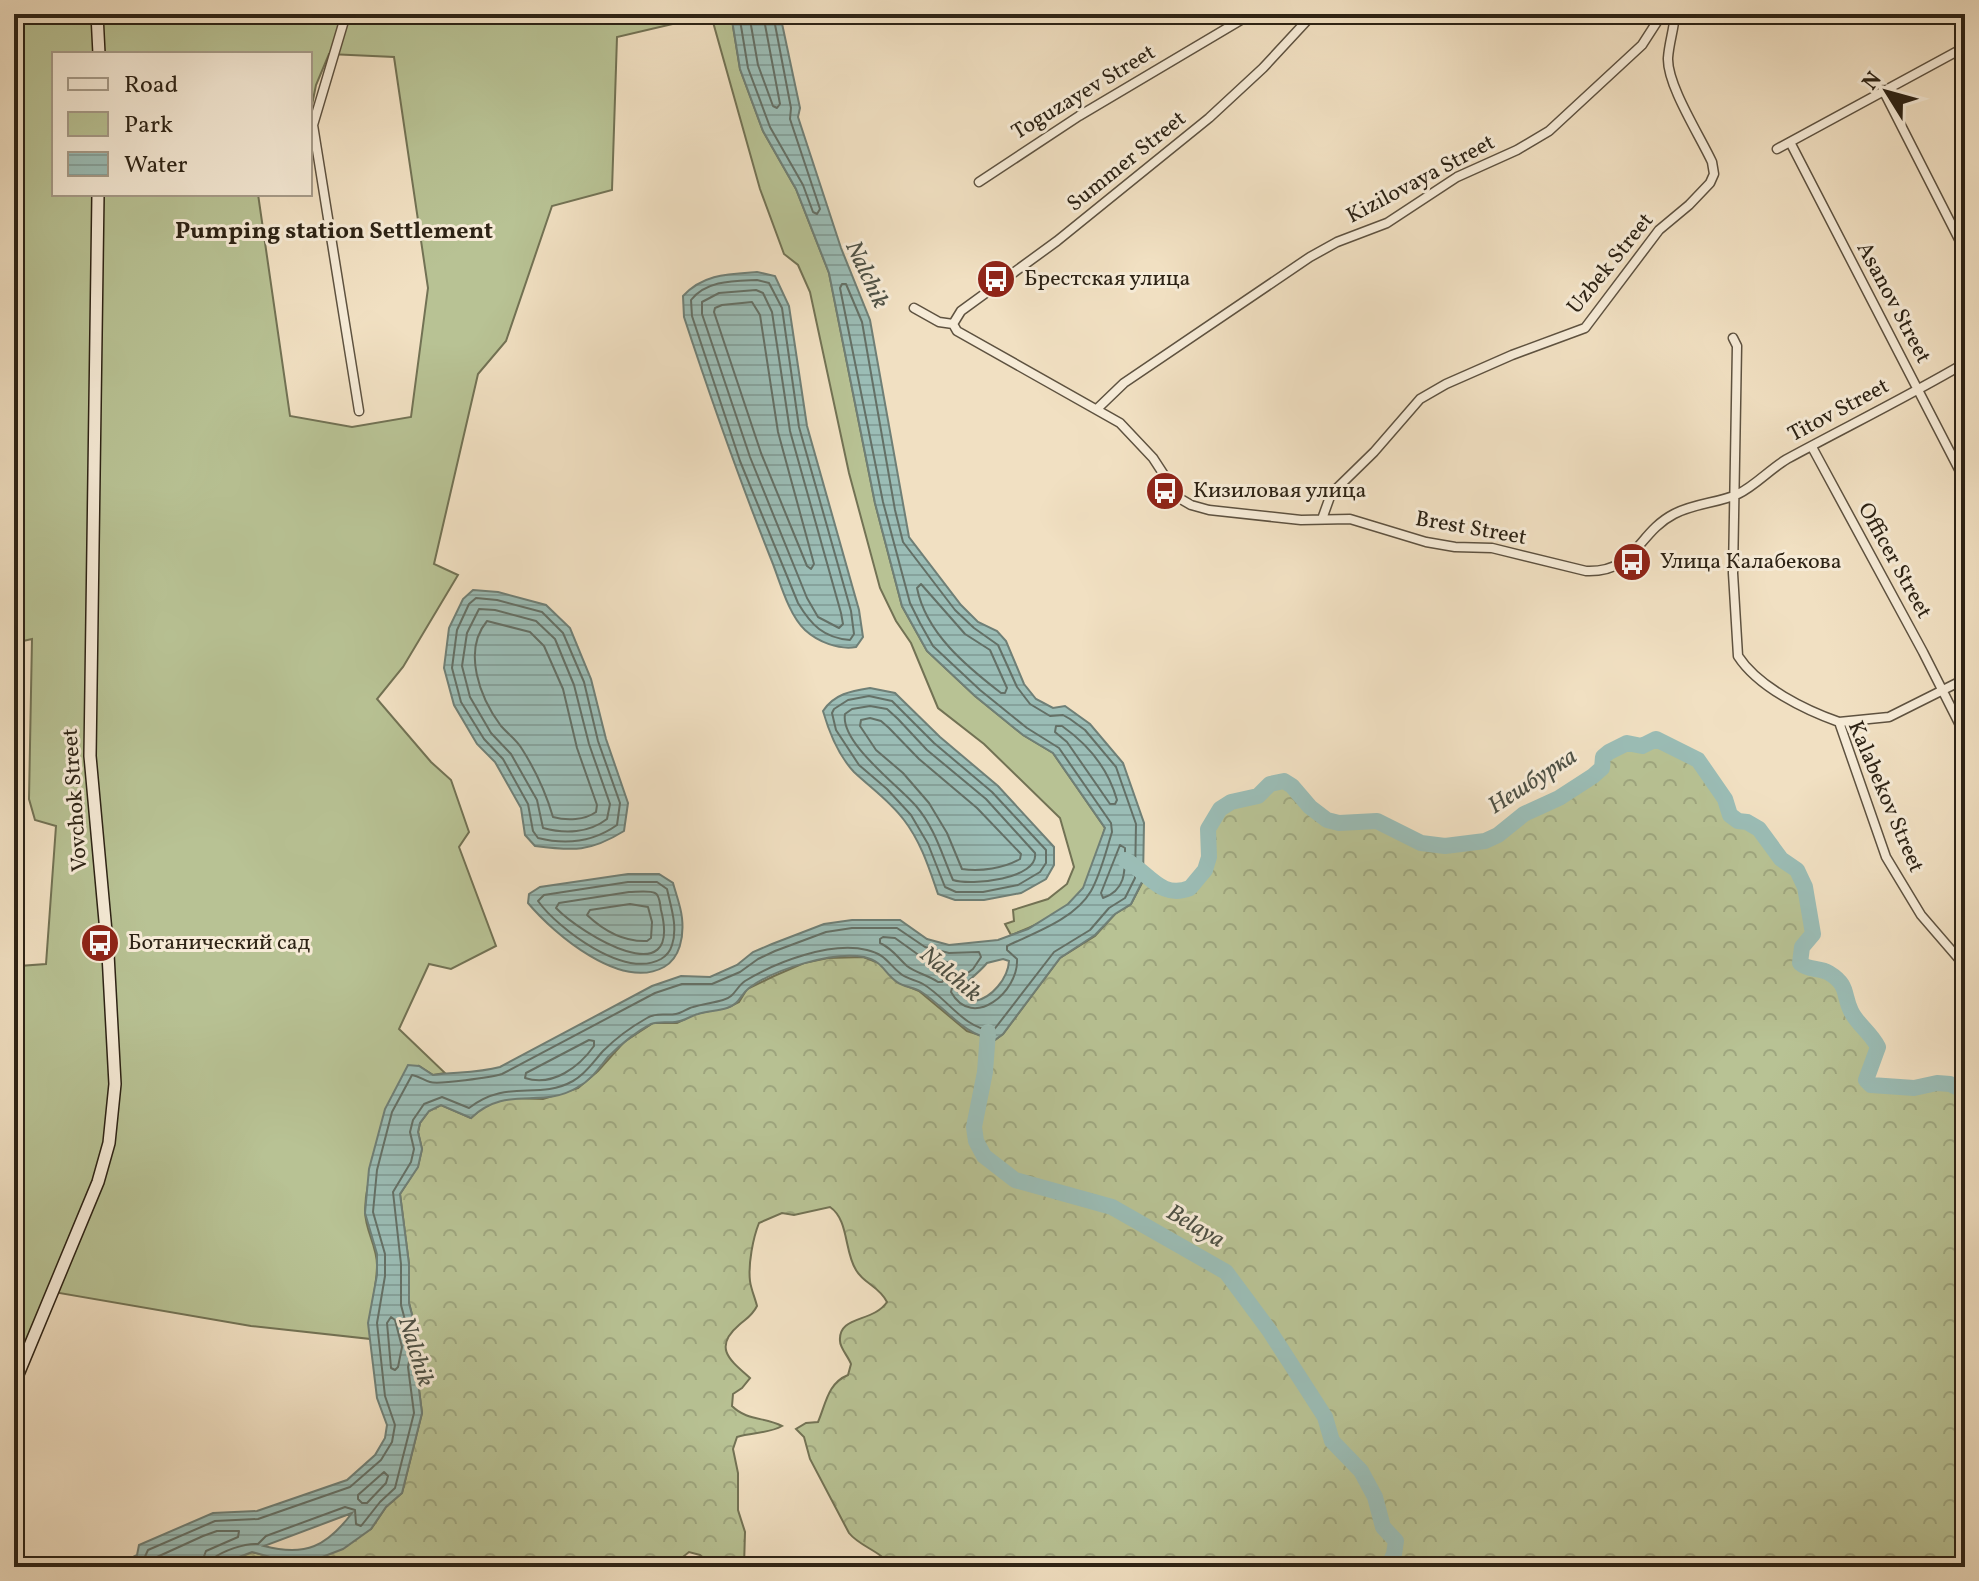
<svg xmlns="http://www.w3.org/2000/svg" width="1979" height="1581" viewBox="0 0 1979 1581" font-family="Vollkorn,serif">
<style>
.green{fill:#b8c294;stroke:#727254;stroke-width:2;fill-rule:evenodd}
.forest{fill:url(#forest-crowns);stroke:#727254;stroke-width:2}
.water{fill:url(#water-rules);stroke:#6f7f76;stroke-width:2;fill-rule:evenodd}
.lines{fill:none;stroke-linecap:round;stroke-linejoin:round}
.shore{stroke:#647066;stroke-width:2}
.river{stroke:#9bbdb6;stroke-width:16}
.street-casing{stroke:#5e5240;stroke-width:11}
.secondary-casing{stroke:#2d2315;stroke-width:14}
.street{stroke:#f6ebd7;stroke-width:8}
.secondary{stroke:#f6ebd7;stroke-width:11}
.labels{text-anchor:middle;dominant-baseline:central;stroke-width:6;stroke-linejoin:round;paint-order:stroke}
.street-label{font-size:22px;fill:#2d2315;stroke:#f6ebd7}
.poi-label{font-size:22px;fill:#2d2315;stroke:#f6ebd7;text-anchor:start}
.neighbourhood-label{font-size:24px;font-weight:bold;fill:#2d2315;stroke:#f6ebd7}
.water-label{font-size:24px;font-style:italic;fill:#4e5145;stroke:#f6ebd7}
</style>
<defs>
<pattern id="forest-crowns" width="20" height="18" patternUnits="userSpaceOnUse" patternTransform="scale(2)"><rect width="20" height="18" fill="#b8c294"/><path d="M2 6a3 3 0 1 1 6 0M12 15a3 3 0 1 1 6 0" fill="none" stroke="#9ea67f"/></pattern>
<pattern id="water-rules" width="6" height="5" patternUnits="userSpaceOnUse" patternTransform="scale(2)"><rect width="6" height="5" fill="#9bbdb6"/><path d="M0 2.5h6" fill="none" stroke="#86a29c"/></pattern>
</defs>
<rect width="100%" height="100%" fill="#f1e0c2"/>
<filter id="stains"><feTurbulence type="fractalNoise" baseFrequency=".0025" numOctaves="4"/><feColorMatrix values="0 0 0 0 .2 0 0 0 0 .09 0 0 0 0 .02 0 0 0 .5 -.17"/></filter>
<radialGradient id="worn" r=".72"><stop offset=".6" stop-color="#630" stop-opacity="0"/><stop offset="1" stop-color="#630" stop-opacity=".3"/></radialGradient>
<path class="green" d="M14 14H731L740 69 763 131 796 189 829 273 875 503 902 606 927 651 975 696 1023 735 1053 753 1105 828C1099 847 1094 870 1084 887 1070 910 1035 926 1011 935L1005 924 1014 921 1013 910 1048 899 1067 884 1074 867 1060 818 984 744 938 708 911 643 896 621 880 588 849 473 810 292 798 265 784 254 760 189 711 15 617 37 612 190 552 206 506 341 478 374 434 564 458 575 403 667 377 699 431 762 451 780 469 832 459 847 496 946 451 969 429 964 399 1029 445 1073 433 1075 419 1066C397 1112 366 1159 365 1211 365 1230 377 1246 377 1265 377 1291 367 1314 371 1339L251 1326 54 1292 14 1384V1092L19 966 46 964 56 826 35 820 29 799 32 639 14 643ZM54 54H310V115L316 85 329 54 394 57 428 288 411 417 352 427 290 416 258 194H54Z"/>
<path class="forest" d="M1656 739 1698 760 1725 799 1730 815 1737 821 1747 822 1759 829 1781 859 1797 870 1805 887 1813 934 1802 947 1800 962C1809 971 1819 967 1829 973 1851 986 1843 1002 1854 1016 1863 1027 1872 1034 1878 1047L1866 1079 1871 1085 1914 1088 1937 1083 1950 1084 1965 1091V1567H891C882 1551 860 1547 849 1533L810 1459 804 1437 796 1429 806 1423 818 1422C826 1403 828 1383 848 1375L851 1364C848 1356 840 1348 840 1341 838 1315 873 1323 887 1302 879 1286 864 1284 856 1270 844 1251 849 1220 830 1207L794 1215 782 1213 759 1223C753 1238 748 1264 750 1281 751 1289 755 1298 757 1306 752 1316 747 1318 739 1325 712 1348 731 1361 750 1378L742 1388 733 1394 732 1406C747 1421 765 1417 782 1426 768 1434 752 1432 737 1437L733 1449 738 1473V1510L745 1532 744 1567H714L700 1555 689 1552 679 1560 676 1567H213L252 1552 292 1563 371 1529 386 1507 402 1493 422 1413 416 1366 420 1346 409 1303V1264L400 1194 418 1166 422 1149 418 1132 420 1123 429 1111 441 1105 471 1118 481 1109 498 1100 513 1098 543 1099 578 1088 598 1071 624 1042 653 1023H677L695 1014 729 1007 739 1002 747 989 774 976 804 963 828 958 863 957 882 964 897 982 919 991 967 1031 995 1040 1003 1034 1060 958 1095 936 1115 914 1131 904 1143 881V871C1158 886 1168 897 1190 888L1205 870 1209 857 1208 829 1220 809 1231 802 1258 796 1270 784 1284 781C1300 791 1308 809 1324 818 1343 828 1360 815 1378 822 1393 827 1406 840 1422 844 1440 848 1485 845 1500 834 1511 825 1521 815 1534 808 1554 797 1575 790 1593 776 1602 769 1601 757 1610 752 1630 741 1638 748 1656 739Z"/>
<path class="water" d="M731 14H780L800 108 798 117 841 248 870 320 909 537 961 605 978 622 997 631 1006 641 1024 684 1036 699 1053 708 1065 706 1090 724 1123 763 1144 823 1143 880 1131 904 1115 914 1095 935 1060 958 1003 1034 995 1040C961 1034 947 1008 920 991 913 987 903 987 897 982 883 972 884 962 864 957 833 951 775 969 749 988 740 995 740 1004 727 1008 718 1011 707 1011 698 1014 690 1016 683 1022 675 1022 667 1023 659 1021 651 1024 636 1032 620 1045 608 1057 599 1068 591 1080 578 1087 541 1110 507 1084 471 1118L441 1105 429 1111 420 1123 418 1132 422 1149 418 1167 400 1194 409 1264V1303L420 1346 416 1366 422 1413 402 1493 386 1507 371 1529 343 1549 317 1559 292 1563 252 1552 213 1567H114L137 1555 139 1545 213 1513 257 1511 347 1480 375 1455 385 1438 387 1425 377 1398 368 1323 377 1275V1254L365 1213 369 1169 385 1109 408 1065 419 1066 433 1075C456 1072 478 1073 500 1067L652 986 681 976 710 977 737 965 753 952 772 944 824 924 852 920H900L927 939 949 945 998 940 1028 929 1068 904 1083 888 1105 828 1053 753 1023 735 975 696 927 651 902 606 875 503 829 273 796 189 763 131 740 69ZM1003 959 1009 961C1008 978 992 998 975 1001L957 991C967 981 978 974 987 963ZM352 1513C327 1546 306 1557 264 1546Z
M757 272 775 276 789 306 807 426 859 610 863 637 856 647C839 650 818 642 805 630 788 614 780 581 771 559 739 479 711 399 684 317L683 296C703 274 728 274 757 272Z
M473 590 498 592 546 605 570 628 591 679 606 739 628 803 624 831C590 852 574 851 535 846L525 835 521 808 495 762 477 744 454 705 444 668 449 628 463 599Z
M870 688 895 693 940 737 998 786 1054 847V865L1046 879 1021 893 984 900H955L938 894C929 868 921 842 904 820 890 801 871 788 854 772 838 755 829 732 823 711 834 694 851 691 870 688Z
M628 874H659L673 883C676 894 681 907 682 918 684 937 680 958 664 967 621 991 554 934 528 903L529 894 540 887Z"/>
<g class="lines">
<path class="shore" d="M739 14 748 68 770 127 803 185 813 212 817 214 820 209 790 119 791 108 773 14
M749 14 758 65 773 106 777 108 780 104 763 14
M757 280 769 283 782 308 799 427 851 611 854 634 850 640C824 638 811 625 798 603L740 461 692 316 691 300C707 280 734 281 757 280Z
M756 290 763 293 772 312 790 431 841 613 843 624 839 628 818 617 807 598 750 457 702 314V302L719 293Z
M752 302 760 315 778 432 814 564 811 569 807 566 761 453 714 312 715 308 722 305Z
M921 584 965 634 990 650 1007 688 1005 693H1001C966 666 926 633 917 588Z
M476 598 497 600 542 612 563 633 584 682 598 741 620 803 617 825C593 842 566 845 538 838L533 831 528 804 503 759 484 739 461 702 452 668 457 630 469 604Z
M479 609 495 610 536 621 555 639 574 685 589 744 610 804 607 819C589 833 565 834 543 828L537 800 511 754 491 733 470 697 462 666 467 633Z
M487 621 530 632 544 646 563 689 577 748 597 805 596 812C585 820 567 821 553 817 546 793 536 771 522 749 517 740 508 734 501 726 480 698 462 651 487 621Z
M869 696 892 701 934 743 992 792 1046 850V863L1040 872 1018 885 983 892H956L945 887 928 844 911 815 887 789 859 765 836 730 832 713 834 709 848 700Z
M870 706 887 709 898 719 927 750 986 799 1035 853C1039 879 971 886 953 880 942 855 935 828 916 806 898 785 840 743 845 714L852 709Z
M870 718 881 721 889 728 919 759 977 808 1021 854 1020 859C1004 868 981 872 962 869L947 833 929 803 903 773 876 750 860 726 861 720Z
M1056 726H1062C1089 745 1108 768 1117 800L1115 804H1110L1067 742 1055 732Z
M1120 845 1125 848C1125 869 1127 890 1103 898L1101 893Z
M628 882H657L667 889C671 907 678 927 672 945 670 952 666 956 661 959 625 979 559 930 538 901L544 895Z
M629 892C636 892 649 890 655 893 660 895 660 905 661 910 683 996 581 934 556 908L559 903Z
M630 904 648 907 652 922 651 938 647 941C624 942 604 931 587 915L590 910Z
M883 937 895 938 920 956 951 963 953 969 942 982H938C928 975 916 973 907 966 897 957 893 949 880 943V939Z
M589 1040 594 1041V1046C579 1067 553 1087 525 1078L526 1073Z
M391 1317 395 1320 402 1347 398 1367 395 1370 391 1368 387 1323Z
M384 1472 388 1476 386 1483 367 1503H362L358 1499V1495Z
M132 1567 143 1561 148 1550 215 1521 258 1519 350 1487 381 1460 392 1442 395 1425 385 1396 377 1323 385 1276V1254L373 1212 377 1170 392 1112 412 1075C419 1076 423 1080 430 1082 438 1085 492 1077 502 1074L655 993 682 984H712L740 972 758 959 775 951 826 932 852 928H897L925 947 949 953 979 952 981 957 973 969 953 984 951 992C973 1031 1019 991 1017 959L1007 950V946C1034 933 1075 919 1091 891 1101 873 1106 851 1112 832L1111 823 1059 748 1027 728 980 690 933 646 920 623 910 603 883 502 840 288 842 284H846L862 322 895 510 903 542 955 610 974 628 998 645 1017 687 1030 704 1050 716 1063 715 1070 719 1085 730 1116 767 1136 824 1135 878 1125 898 1109 908 1090 930 1054 952 993 1031C963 1028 947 998 923 984 916 980 907 979 901 974 887 963 887 955 867 950 831 941 776 962 745 981 736 987 735 997 723 1000 713 1003 703 1004 693 1007 688 1008 682 1013 676 1014 666 1016 656 1012 647 1018 631 1027 616 1038 603 1051 594 1061 586 1074 573 1081 537 1101 508 1078 469 1108L442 1097 424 1104 413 1120 410 1132 414 1149 411 1162 393 1192 401 1264V1305L412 1346 408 1367 414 1413 395 1488 380 1502 361 1526 356 1524 355 1510 345 1507 266 1536 258 1544C244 1543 223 1551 212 1559L210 1567
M151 1567 157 1557 203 1536 217 1531H239L238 1537 206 1551 200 1567"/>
<path class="river" d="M1125 860C1149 872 1160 900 1190 888L1205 870 1209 857 1208 829 1220 809 1231 802 1258 796 1270 784 1284 781 1292 786 1310 807 1327 820 1339 823 1377 821 1421 843 1445 846 1485 841 1498 835 1524 814 1559 798 1593 776 1602 768 1603 757 1609 752 1627 743 1642 746 1656 739 1698 760 1725 799 1730 815 1738 821 1747 822 1759 829 1781 859 1797 870 1805 887 1813 934 1802 947 1800 963C1809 971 1819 967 1829 973 1849 985 1843 995 1851 1011 1857 1024 1871 1033 1878 1047L1866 1080 1871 1085 1914 1088 1937 1083 1950 1084 1965 1091
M988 1032 985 1072 974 1127 976 1141 984 1156 1015 1180 1112 1207 1226 1272 1269 1330 1325 1417 1332 1441 1361 1471 1375 1497 1383 1527 1396 1541 1394 1554 1388 1567"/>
<defs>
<path id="street" d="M346 14 313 125 359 411
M1883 90 1965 251
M1790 142 1965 481
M1777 149 1965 47
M979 182 1079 116 1251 14
M914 308 939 322 953 324 957 331 1120 423 1153 458 1179 498 1191 505 1209 510 1301 520 1350 519 1426 542 1455 547 1492 548 1586 571C1636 573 1637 533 1674 514 1695 503 1719 503 1738 494 1755 486 1770 469 1787 459 1846 427 1907 397 1965 363
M953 324 961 311 1057 241 1209 118 1263 68 1313 14
M1733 338 1737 346 1733 573 1738 656C1758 687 1805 710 1839 722L1886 857 1921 915 1965 966
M1098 408 1124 383 1310 257 1337 242 1387 223 1457 177 1517 150 1549 131 1642 45 1662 14
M1812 447 1923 652 1965 735
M1322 519 1331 494 1374 452 1420 399 1446 384 1512 355 1585 328 1659 230 1689 205 1710 183 1714 174 1712 162C1700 136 1667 85 1668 58 1669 43 1674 29 1675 14
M1839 722 1889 717 1965 679"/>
<path id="secondary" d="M97 14 99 54
M14 1384 98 1182 109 1143 115 1084 108 954 90 756 98 194"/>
</defs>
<use href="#street" class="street-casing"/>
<use href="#secondary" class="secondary-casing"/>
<use href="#street" class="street"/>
<use href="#secondary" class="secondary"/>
</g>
<defs>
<symbol id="bus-disc" viewBox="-11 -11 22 22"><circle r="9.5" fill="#8f2418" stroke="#f6ebd7"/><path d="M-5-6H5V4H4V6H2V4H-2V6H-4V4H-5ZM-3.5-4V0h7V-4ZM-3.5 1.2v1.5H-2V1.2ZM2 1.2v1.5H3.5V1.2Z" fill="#fff"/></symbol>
</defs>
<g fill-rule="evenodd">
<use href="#bus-disc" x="974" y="257" width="44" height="44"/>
<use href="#bus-disc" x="1143" y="469" width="44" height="44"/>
<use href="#bus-disc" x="1610" y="540" width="44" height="44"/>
<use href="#bus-disc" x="78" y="921" width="44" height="44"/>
</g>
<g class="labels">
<g class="street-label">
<text transform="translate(1084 93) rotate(-31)">Toguzayev Street</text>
<text transform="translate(1127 162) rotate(-39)">Summer Street</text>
<text transform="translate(1421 180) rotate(-28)">Kizilovaya Street</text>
<text transform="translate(1611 264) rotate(-51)">Uzbek Street</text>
<text transform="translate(1893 303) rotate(62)">Asanov Street</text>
<text transform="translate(1839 411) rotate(-28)">Titov Street</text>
<text transform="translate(1471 529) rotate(10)">Brest Street</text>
<text transform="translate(1894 561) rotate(61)">Officer Street</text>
<text transform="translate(1885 797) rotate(67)">Kalabekov Street</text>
<text transform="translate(76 800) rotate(-94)">Vovchok Street</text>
</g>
<g class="poi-label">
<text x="1024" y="279">Брестская улица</text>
<text x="1193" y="491">Кизиловая улица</text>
<text x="1660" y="562">Улица Калабекова</text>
<text x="128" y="943">Ботанический сад</text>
</g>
<g class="neighbourhood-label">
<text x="334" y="232">Pumping station Settlement</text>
</g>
<g class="water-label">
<text transform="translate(866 275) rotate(65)">Nalchik</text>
<text transform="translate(1533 782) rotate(-33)">Нешбурка</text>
<text transform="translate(950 975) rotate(40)">Nalchik</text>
<text transform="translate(1195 1227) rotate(30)">Belaya</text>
<text transform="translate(415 1352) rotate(73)">Nalchik</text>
</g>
</g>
<rect width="1979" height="1581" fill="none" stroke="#f1e0c2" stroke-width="48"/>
<rect x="16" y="16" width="1947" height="1549" fill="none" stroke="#2d2315" stroke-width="4"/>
<rect x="24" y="24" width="1931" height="1533" fill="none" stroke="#2d2315" stroke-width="2"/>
<rect x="52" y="52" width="260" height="144" fill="#f6ebd7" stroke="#a69b89" stroke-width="2"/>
<rect x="68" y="78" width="40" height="12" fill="#f6ebd7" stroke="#a69b89" stroke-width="2"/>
<text x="124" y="92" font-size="24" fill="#2d2315">Road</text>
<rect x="68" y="112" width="40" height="24" fill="#b8c294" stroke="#a69b89" stroke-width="2"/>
<text x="124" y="132" font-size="24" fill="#2d2315">Park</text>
<rect x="68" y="152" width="40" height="24" fill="url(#water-rules)" stroke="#a69b89" stroke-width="2"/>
<text x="124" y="172" font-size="24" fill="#2d2315">Water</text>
<g transform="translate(1887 92) rotate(307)" stroke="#f6ebd7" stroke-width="6" paint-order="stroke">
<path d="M0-6L14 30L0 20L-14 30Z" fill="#2d2315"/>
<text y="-12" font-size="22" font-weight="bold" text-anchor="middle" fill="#2d2315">N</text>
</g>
<rect width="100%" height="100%" filter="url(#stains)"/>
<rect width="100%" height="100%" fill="url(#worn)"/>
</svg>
